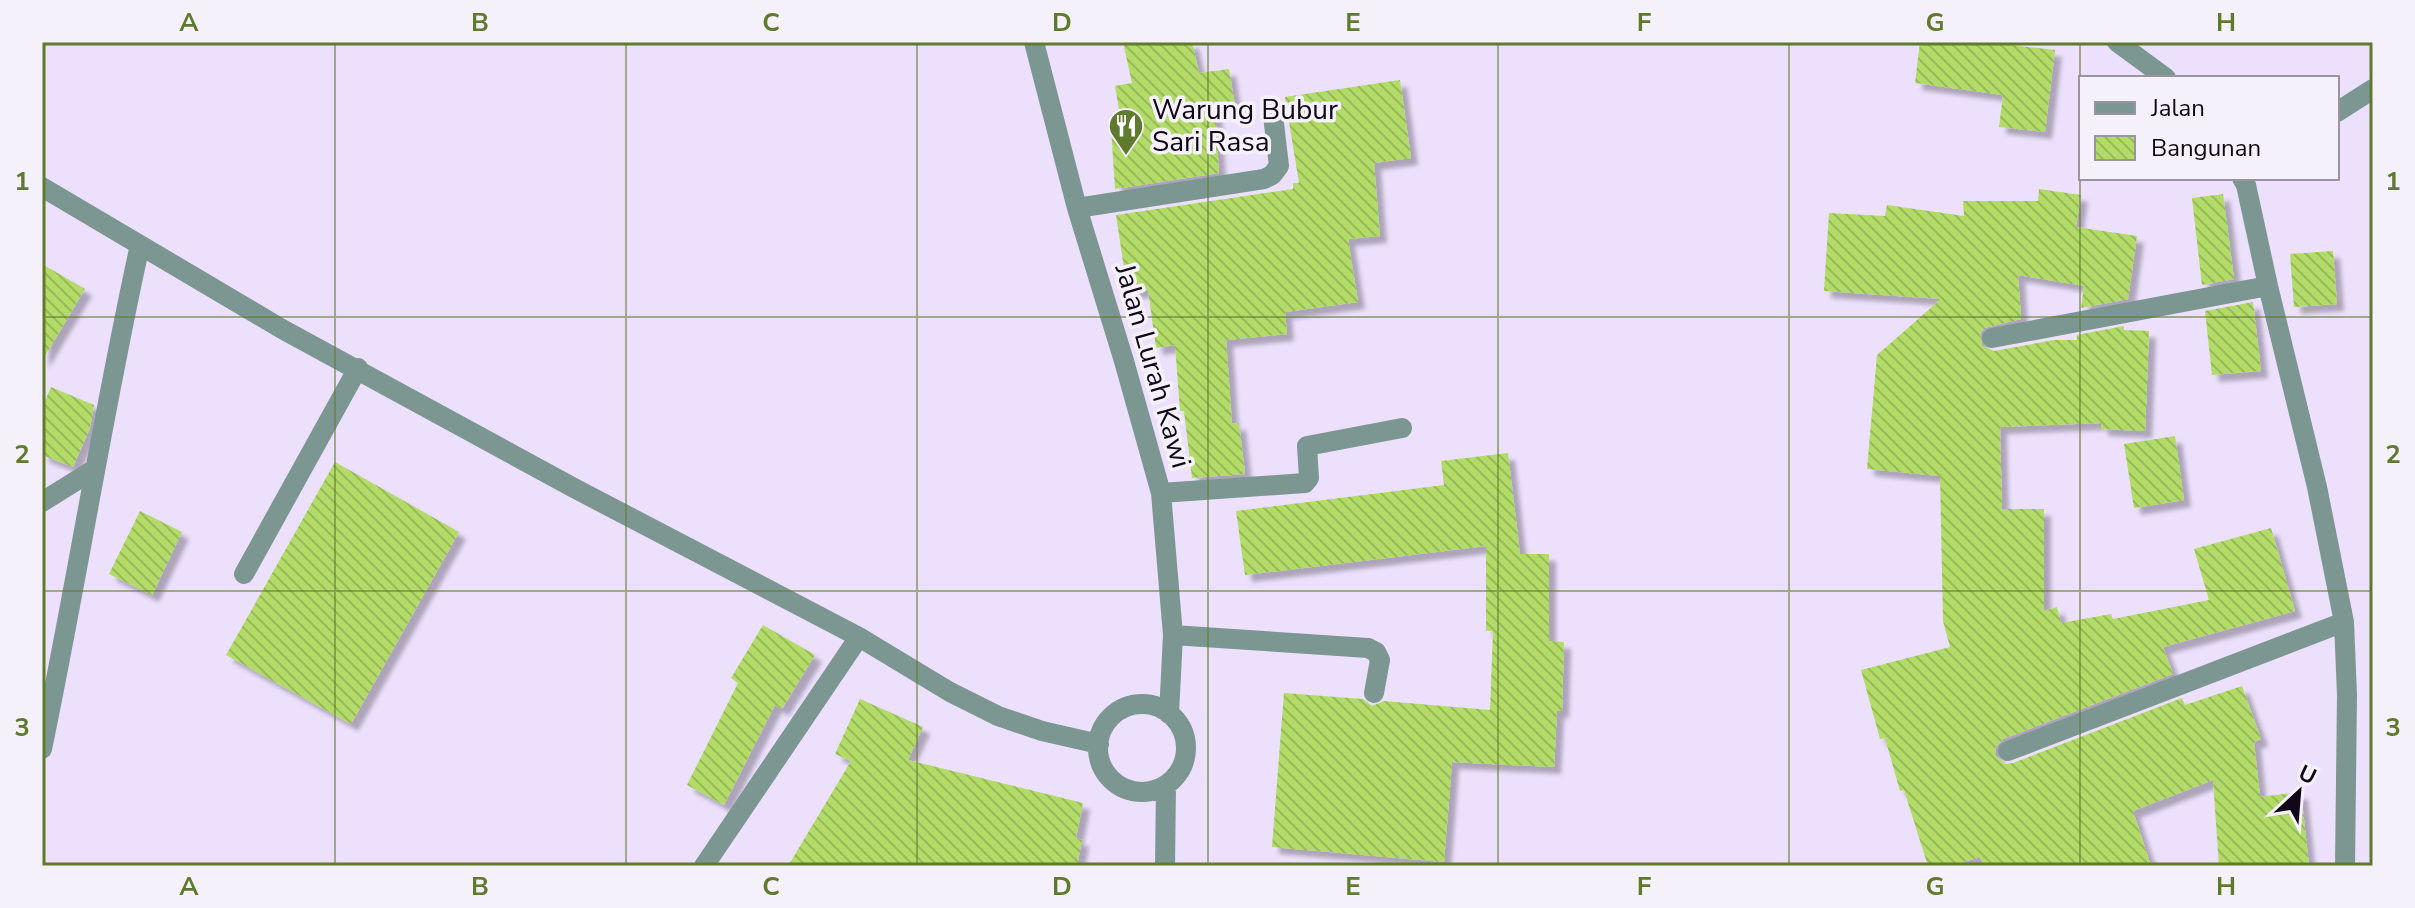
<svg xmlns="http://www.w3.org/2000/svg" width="2415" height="908" viewBox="0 0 2415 908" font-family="'Nunito Sans',sans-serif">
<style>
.building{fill:url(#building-back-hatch);filter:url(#shadow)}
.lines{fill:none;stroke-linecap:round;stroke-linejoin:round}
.minor{stroke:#7c9692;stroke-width:20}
.grid{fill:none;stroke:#607a2d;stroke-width:2;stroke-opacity:0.55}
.labels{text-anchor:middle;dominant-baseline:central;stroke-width:7;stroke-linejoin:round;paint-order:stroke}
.poi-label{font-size:28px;fill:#100818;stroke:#f5f1fb;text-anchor:start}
.street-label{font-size:28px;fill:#100818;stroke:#f5f1fb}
.neatline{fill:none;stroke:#607a2d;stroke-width:3}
.grid-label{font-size:26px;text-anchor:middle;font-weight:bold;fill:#607a2d}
</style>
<defs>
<pattern id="building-back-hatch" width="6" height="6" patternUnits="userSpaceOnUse" patternTransform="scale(2)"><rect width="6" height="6" fill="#b2db68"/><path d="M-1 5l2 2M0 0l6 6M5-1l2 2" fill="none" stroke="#98ba59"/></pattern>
<filter id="shadow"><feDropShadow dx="7" dy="7" stdDeviation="2" flood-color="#0004"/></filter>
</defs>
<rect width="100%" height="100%" fill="#ece0fc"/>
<path class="building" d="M1123 42H1192L1199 73 1229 69 1235 106 1215 109 1219 173 1115 189 1111 128 1122 127 1115 86 1132 83Z
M1920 42H1984L2055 50 2045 132 1999 127 2003 95 1915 83Z
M1400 80 1411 158 1374 163 1380 236 1348 239 1358 302 1285 312 1287 334 1226 340 1232 424 1239 423 1245 474 1192 478 1184 411H1180L1175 345 1156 348 1148 290 1133 292 1129 267 1124 268 1116 215 1293 189V183H1299L1285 97Z
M2039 189 2081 195 2076 227 2137 236 2128 299 2081 308 2084 286 2018 275 2021 319 1984 328 1980 334 1982 346 1994 351 2054 340H2077V335L2124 326V330L2149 331 2145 431 2101 429V423L2000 427 2002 509H2044V611L2057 607 2061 623 2111 614 2113 619 2209 600 2194 549 2271 528 2295 611 2163 647 2173 674 2003 739 1995 748 1996 756 2005 764 2013 763 2182 698 2185 705 2242 686 2261 739 2254 742 2260 797 2301 792 2309 866H2219L2213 780 2133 811 2151 866H1984L1980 857 1950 866H1928L1904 790 1900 791 1885 738 1880 739 1861 670 1950 647 1943 621 1940 476 1867 469 1877 355 1941 299 1824 291 1829 213 1885 216 1887 205 1964 216 1963 201H2038Z
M2223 194 2234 279 2202 285 2192 198Z
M2333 251 2337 304 2294 307 2290 254Z
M42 264 85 289 42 361Z
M2253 302 2261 371 2212 375 2205 311Z
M51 387 94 405 90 428 73 467 42 455V408Z
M2175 436 2184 500 2134 508 2124 444Z
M1508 453 1520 554H1549V641L1564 642 1562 711H1557L1554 767 1452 762 1444 862 1272 847 1284 693 1363 699 1372 706 1384 701 1490 710 1493 631H1486V546L1245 575 1236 511 1444 485 1441 461Z
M335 462 459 532 351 724 226 655Z
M140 511 182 532 152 595 109 574Z
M763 625 815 655 782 709 775 705 724 805 687 785 738 683 731 678Z
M860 699 923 727 908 760 1083 803 1076 838 1082 840 1077 866H788L851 761 835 754Z"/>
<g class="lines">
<path class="minor" d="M1034 42 1077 208 1124 361 1161 493 1173 635 1169 714
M2117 42 2166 78
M2337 112 2373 89
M2242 178 2246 185 2268 286 2317 487 2344 622 2347 695 2345 866
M42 187 282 329 574 488 859 637 950 692 998 716 1042 731 1099 744
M1077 208 1264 179 1272 175 1279 166 1272 107
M1992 338 2268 286
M1161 493 1305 483 1309 478 1307 446 1402 428
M42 502 95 469
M244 574 358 368
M1173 635 1368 648 1376 652 1380 660 1374 693
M1098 748a44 44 0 1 1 88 0a44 44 0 1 1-88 0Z
M42 749C77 581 103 412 140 245
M2008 751 2344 622
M704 866 859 637
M1165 866 1166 785"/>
</g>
<path class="grid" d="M335 42V866M626 42V866M917 42V866M1208 42V866M1498 42V866M1789 42V866M2080 42V866M42 317H2373M42 591H2373"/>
<defs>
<symbol id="restaurant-pin" viewBox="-11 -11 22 30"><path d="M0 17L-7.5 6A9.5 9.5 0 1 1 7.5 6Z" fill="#607a2d" stroke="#f5f1fb"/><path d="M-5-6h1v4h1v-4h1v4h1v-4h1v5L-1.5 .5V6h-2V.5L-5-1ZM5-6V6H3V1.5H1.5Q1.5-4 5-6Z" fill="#fff"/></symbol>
</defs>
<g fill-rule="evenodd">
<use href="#restaurant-pin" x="1106" y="106" width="40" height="54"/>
</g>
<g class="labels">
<g class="poi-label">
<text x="1152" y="110">Warung Bubur<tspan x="1152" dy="32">Sari Rasa</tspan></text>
</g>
<g class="street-label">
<text transform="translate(1153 366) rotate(74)">Jalan Lurah Kawi</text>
</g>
</g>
<rect width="2415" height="908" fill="none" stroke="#f5f1fb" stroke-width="88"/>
<rect x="2079" y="76" width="260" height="104" fill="#f5f1fb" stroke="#9994a0" stroke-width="2"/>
<rect x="2095" y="102" width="40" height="12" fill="#7c9692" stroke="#9994a0" stroke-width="2"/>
<text x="2151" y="116" font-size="24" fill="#100818">Jalan</text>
<rect x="2095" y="136" width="40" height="24" fill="url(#building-back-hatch)" stroke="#9994a0" stroke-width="2"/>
<text x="2151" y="156" font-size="24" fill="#100818">Bangunan</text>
<g transform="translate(2299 792) rotate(26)" stroke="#f5f1fb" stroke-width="6" paint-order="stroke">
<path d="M0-6L14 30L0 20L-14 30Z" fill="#100818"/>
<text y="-12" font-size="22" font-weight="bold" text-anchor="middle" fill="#100818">U</text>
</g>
<rect x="44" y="44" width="2327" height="820" class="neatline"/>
<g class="grid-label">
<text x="189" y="31">A</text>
<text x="480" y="31">B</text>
<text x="771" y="31">C</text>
<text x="1062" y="31">D</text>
<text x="1353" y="31">E</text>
<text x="1644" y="31">F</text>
<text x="1935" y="31">G</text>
<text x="2226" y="31">H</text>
<text x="22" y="190">1</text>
<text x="2393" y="190">1</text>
<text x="22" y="463">2</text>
<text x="2393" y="463">2</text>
<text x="22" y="736">3</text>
<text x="2393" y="736">3</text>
<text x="189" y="895">A</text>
<text x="480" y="895">B</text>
<text x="771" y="895">C</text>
<text x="1062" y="895">D</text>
<text x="1353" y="895">E</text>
<text x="1644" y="895">F</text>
<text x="1935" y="895">G</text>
<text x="2226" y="895">H</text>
</g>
</svg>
